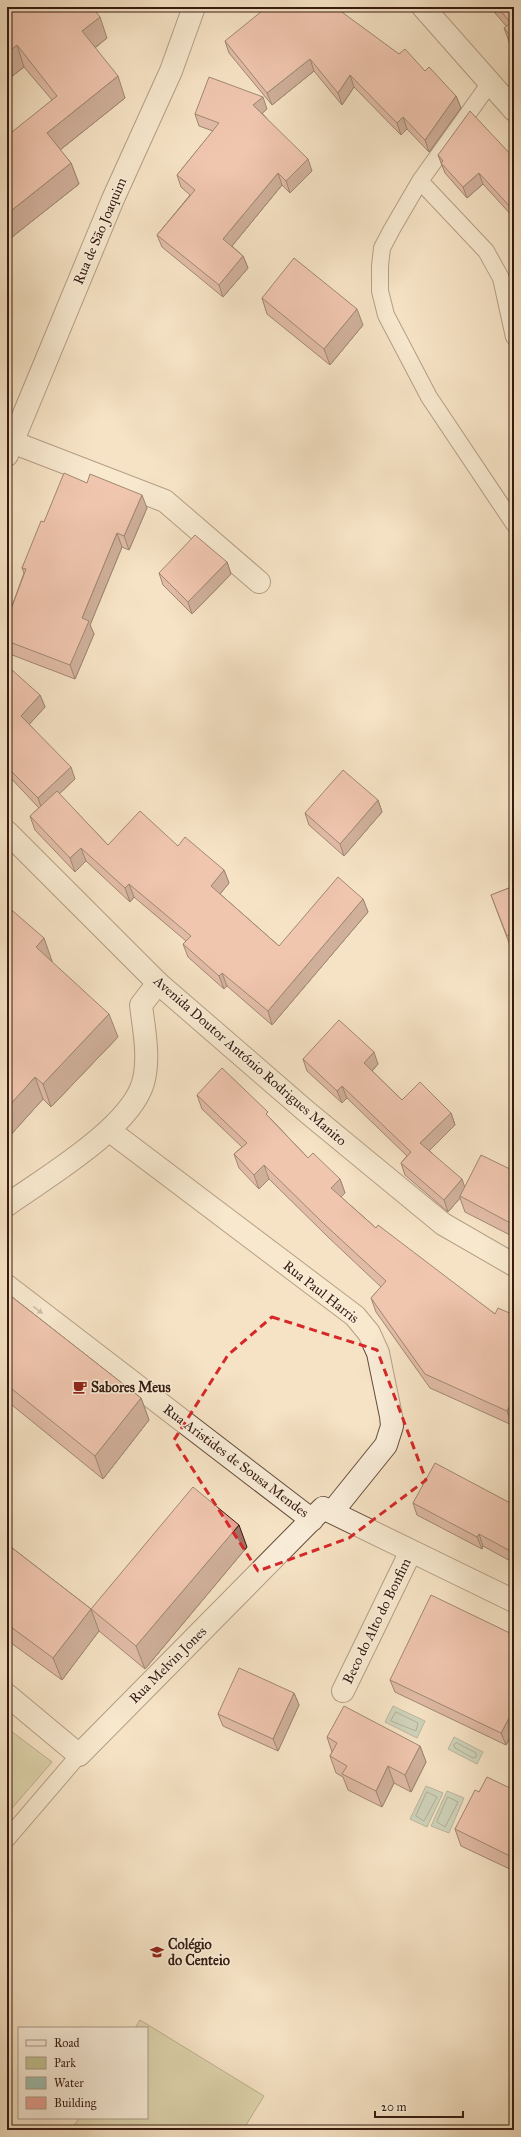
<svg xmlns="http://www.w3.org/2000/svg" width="521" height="2137" viewBox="0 0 521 2137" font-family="'IM FELL Great Primer',serif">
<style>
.green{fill:#c2c291;stroke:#7c6e50}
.water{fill:#9ebfae;stroke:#747d6e}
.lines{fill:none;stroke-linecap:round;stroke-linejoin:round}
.shore{stroke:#6a6c5e;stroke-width:1}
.service-casing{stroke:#664c3c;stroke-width:18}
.minor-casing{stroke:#664c3c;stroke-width:24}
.tertiary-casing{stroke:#664c3c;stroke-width:24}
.service{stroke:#f9edd9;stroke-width:16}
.minor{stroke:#f9edd9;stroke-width:22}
.tertiary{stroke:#f9edd9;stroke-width:22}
.wall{fill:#c88b80;stroke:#361a0f}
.shaded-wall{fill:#a37168;stroke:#361a0f}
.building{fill:#e9a295;stroke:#361a0f}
.oneway{fill:#a18e7e}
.marked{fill:none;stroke:#d62828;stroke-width:3;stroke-dasharray:8 5;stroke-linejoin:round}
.labels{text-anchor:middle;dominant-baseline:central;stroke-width:3;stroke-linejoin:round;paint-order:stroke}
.street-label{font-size:14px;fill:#361a0f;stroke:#f9edd9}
.poi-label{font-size:14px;font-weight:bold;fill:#361a0f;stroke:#f9edd9;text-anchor:start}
</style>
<rect width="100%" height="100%" fill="#f6e3c5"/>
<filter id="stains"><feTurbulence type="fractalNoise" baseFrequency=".005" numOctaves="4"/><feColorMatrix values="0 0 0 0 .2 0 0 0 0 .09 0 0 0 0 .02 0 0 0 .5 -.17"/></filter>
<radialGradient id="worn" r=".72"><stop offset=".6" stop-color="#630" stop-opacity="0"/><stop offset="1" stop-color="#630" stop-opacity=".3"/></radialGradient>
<path class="green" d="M7 1728 52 1762 7 1814Z
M140 2020 264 2096 243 2130H71L79 2118H147V2028H135Z"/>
<path class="water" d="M393 1706 425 1721 417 1738 385 1722Z
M454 1737 483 1752 477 1764 448 1749Z
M426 1786 443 1793 427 1827 410 1819Z
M447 1791 464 1798 449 1833 431 1826Z"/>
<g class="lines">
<path class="shore" d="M396 1712 418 1723 416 1731 391 1721Z
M457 1743 476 1753V1757L473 1758 455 1748 454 1745Z
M427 1792 437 1797 424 1821 416 1816Z
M448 1797 458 1802 445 1827 437 1822Z"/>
<defs>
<path id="service" d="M490 83 420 181 392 229 382 248 380 266V291L386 315 429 397 514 524
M420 181 486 251 501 278 514 337
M7 1839 79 1755"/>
<path id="minor" d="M12 442 165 501 259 582
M7 455 113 199 171 71 194 7
M110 1131 355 1316 369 1333 378 1353 391 1416 392 1426 386 1445 332 1512
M7 1205C45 1178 130 1128 143 1083 150 1058 144 1030 141 1005L158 983
M7 1286 312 1520
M343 1691 411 1551
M7 1695 79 1755 323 1508 514 1601"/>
<path id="tertiary" d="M423 7 514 110
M7 832 158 983 307 1112 443 1224 514 1265"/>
</defs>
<use href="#service" class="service-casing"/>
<use href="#minor" class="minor-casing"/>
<use href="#tertiary" class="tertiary-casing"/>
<use href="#service" class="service"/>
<use href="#minor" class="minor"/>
<use href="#tertiary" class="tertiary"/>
</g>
<path class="wall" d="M7 7 107 38 95 48 125 98 60 150 71 163 79 184 7 241 52 100 24 67 7 80Z
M490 7H514V49L510 44 504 28 507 27Z
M225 41 399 54 425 71 456 96 461 108 429 152 407 129 401 135 354 87 342 105 314 71 272 105 229 53Z
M267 109 262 113 312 171 290 193 282 185 232 246 243 256 248 268 223 297 162 247 157 235 190 195 181 187 177 175 213 131 199 126 195 114Z
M438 155 514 158V218L483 184 467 198 445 173Z
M262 298 363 325 330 365 267 314Z
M147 508 129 550 122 547 90 625 94 634 75 679 7 653V620L24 573 22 568 44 522Z
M227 562 231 574 192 614 163 585 159 573Z
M7 676 40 695 45 707 29 724 75 779 59 794 108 845 178 846 224 870 229 883 220 894 279 946 363 899 368 912 272 1025 227 986 224 989 188 957 183 944 186 941 134 897 130 902 86 861 75 872 35 830 30 816 39 808 7 774Z
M378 800 382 812 344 856 309 825 305 813Z
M514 886V947L511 948 491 895Z
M7 906 52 961V962L118 1037 51 1107 43 1099 7 1139Z
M303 1059 378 1064 372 1071 402 1100 451 1113 455 1125 429 1150 465 1187 514 1171V1237L465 1212 460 1198 448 1212 405 1175 401 1163 407 1156 347 1098 342 1103 307 1071Z
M197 1095 270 1118 308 1158 340 1179 345 1193 341 1197 376 1228 495 1314 514 1315V1421L512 1425 430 1388 376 1312 371 1298 381 1287 328 1237 269 1179 259 1189 239 1168 234 1154 242 1147 202 1109Z
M7 1293 141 1398 149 1420 103 1479 7 1401Z
M413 1503 514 1505V1563L483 1546 482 1549 417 1515Z
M7 1544 91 1609 247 1547 145 1669 99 1631 62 1680 7 1640Z
M514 1635V1729L506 1745 395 1692 390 1680Z
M294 1693 299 1705 278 1751 223 1726 218 1714Z
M327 1737 420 1746 426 1762 411 1792 394 1783 382 1807 348 1790 343 1777 336 1773 330 1756 332 1752Z
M514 1790V1871L461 1846 455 1829 479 1792Z"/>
<path class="shaded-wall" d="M100 17 107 38 89 52 82 31Z
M17 45 24 67 7 80V53Z
M310 59 314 71 272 105 267 93Z
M350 75 354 87 342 105 338 93Z
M118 76 125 98 55 154 47 133Z
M456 96 461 108 429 152 425 140Z
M263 97 267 109 258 117 253 105Z
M403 117 407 129 401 135 397 123Z
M308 159 312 171 290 193 286 181Z
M71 163 79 184 7 241V214Z
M278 173 282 185 227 252 223 239Z
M479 173 483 184 467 198 463 187Z
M243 256 248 268 223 297 219 285Z
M357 309 363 325 330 365 324 349Z
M142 495 147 508 129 550 124 536Z
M117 533 122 547 90 625 94 634 75 679 70 665 82 618Z
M227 562 231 574 192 614 188 602Z
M40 695 45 707 26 728 21 716Z
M71 767 75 779 42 810 38 798Z
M378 800 382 812 344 856 340 844Z
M81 848 86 861 75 872 70 858Z
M224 870 229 883 216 899 211 886Z
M129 884 134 897 130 902 125 888Z
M363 899 368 912 272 1025 268 1011Z
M44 938 52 961 44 970 36 947Z
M222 973 227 986 224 989 219 976Z
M109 1014 118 1037 51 1107 43 1084Z
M374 1052 378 1064 368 1075 364 1063Z
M35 1077 43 1099 7 1139V1108Z
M342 1086 347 1098 342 1103 337 1091Z
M451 1113 455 1125 425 1155 420 1143Z
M264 1165 269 1179 259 1189 254 1175Z
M340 1179 345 1193 336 1202 331 1188Z
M462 1179 466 1191 460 1196V1198L448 1212 444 1200Z
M514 1397V1421L512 1425 507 1411Z
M141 1398 149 1420 103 1479 95 1456Z
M239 1525 247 1547 145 1669 136 1646Z
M479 1534 483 1546 482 1549 477 1537Z
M91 1609 99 1631 62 1680 53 1658Z
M294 1693 299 1705 278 1751 273 1739Z
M514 1709V1729L506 1745 501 1733Z
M420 1746 426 1762 411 1792 405 1775Z
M388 1766 394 1783 382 1807 376 1791Z"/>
<path class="building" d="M7 7H92L100 17 82 31 118 76 47 133 71 163 7 214V136L57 96 17 45 7 53Z
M267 7H335L399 54 405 49 425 71 429 67 456 96 425 140 403 117 397 123 350 75 338 93 310 59 267 93 225 41Z
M497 7H514V40L504 28 511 23Z
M209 77 263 97 253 105 308 159 286 181 278 173 223 239 243 256 219 285 157 235 195 190 177 175 219 123 195 114Z
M470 111 514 158V211L479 173 463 187 441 163 443 161 438 155Z
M294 258 357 309 324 349 262 298Z
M64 473 87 483 90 474 142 495 124 536 117 533 82 618 89 621 70 665 7 641V620L26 569 22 568 41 521 44 522Z
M195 535 227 562 188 602 159 573Z
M12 670 40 695 21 716 71 767 38 798 7 767V676Z
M343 770 378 800 340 844 305 813Z
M57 791 108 845 140 811 178 846 185 837 224 870 211 886 279 946 338 877 363 899 268 1011 222 973 219 976 183 944 191 936 129 884 125 888 81 848 70 858 30 816Z
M514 886V933L507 936 491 895Z
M7 906 44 938 36 947 109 1014 43 1084 35 1077 7 1108Z
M339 1020 374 1052 364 1063 402 1100 420 1082 451 1113 420 1143 462 1179 444 1200 401 1163 411 1152 342 1086 337 1091 303 1059Z
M222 1068 268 1112 266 1114 308 1158 313 1153 340 1179 331 1188 376 1228 378 1225 495 1314 498 1308 514 1315V1397L507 1411 425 1374 371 1298 386 1281 323 1223 264 1165 254 1175 234 1154 247 1143 197 1095Z
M481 1155 514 1171V1225L460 1196Z
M7 1293 141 1398 95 1456 7 1385Z
M435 1463 514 1505V1553L479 1534 477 1537 413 1503Z
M193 1487 239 1525 136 1646 91 1609Z
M7 1544 91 1609 53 1658 7 1624Z
M431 1595 514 1635V1709L501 1733 390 1680Z
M239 1668 294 1693 273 1739 218 1714Z
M344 1706 420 1746 405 1775 388 1766 376 1791 342 1774 347 1766 330 1756 337 1743 327 1737Z
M487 1777 514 1790V1858L455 1829 475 1790 479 1792Z"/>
<defs><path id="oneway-solid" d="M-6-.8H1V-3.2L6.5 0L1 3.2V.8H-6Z"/></defs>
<use class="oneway" href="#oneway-solid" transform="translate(38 1310) rotate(37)"/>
<path d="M0 0H521V2137H0ZM272 1317 377 1350 426 1480 349 1538 258 1571 174 1440 228 1355Z" fill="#f6e3c5" fill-opacity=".55" fill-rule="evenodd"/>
<path class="marked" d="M272 1317 377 1350 426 1480 349 1538 258 1571 174 1440 228 1355Z"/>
<defs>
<symbol id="cafe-bare" viewBox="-9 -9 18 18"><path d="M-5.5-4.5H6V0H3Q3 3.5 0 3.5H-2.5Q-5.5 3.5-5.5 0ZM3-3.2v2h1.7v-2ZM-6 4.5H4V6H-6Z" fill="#8f2418" stroke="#f9edd9" stroke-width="2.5" paint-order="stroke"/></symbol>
<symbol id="school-bare" viewBox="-9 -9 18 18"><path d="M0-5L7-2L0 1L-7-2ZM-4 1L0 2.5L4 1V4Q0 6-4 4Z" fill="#8f2418" stroke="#f9edd9" stroke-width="2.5" paint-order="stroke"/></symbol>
</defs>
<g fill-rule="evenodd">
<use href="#cafe-bare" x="70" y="1377" width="20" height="20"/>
<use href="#school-bare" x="147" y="1942" width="20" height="20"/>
</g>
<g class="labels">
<g class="street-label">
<text transform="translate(100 231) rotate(-67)">Rua de São Joaquim</text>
<text transform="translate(250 1061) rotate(41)">Avenida Doutor António Rodrigues Manito</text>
<text transform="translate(321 1292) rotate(38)">Rua Paul Harris</text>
<text transform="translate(236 1461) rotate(37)">Rua Aristides de Sousa Mendes</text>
<text transform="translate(377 1621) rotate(-64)">Beco do Alto do Bonfim</text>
<text transform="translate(168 1665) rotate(-45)">Rua Melvin Jones</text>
</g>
<g class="poi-label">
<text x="91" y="1387">Sabores Meus</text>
<text x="168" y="1944">Colégio<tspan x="168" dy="16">do Centeio</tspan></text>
</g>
</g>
<rect width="521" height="2137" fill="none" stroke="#f6e3c5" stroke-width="24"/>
<rect x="8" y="8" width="505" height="2121" fill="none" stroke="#361a0f" stroke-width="2"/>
<rect x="12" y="12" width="497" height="2113" fill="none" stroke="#361a0f"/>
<rect x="18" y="2027" width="130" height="92" fill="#f9edd9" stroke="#ab9988"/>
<rect x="26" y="2040" width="20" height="6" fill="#f9edd9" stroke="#ab9988"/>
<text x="54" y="2047" font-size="12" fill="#361a0f">Road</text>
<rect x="26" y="2057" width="20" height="12" fill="#c2c291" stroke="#ab9988"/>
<text x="54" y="2067" font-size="12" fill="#361a0f">Park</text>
<rect x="26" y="2077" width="20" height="12" fill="#9ebfae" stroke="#ab9988"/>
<text x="54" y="2087" font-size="12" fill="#361a0f">Water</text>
<rect x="26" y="2097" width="20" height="12" fill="#e9a295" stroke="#ab9988"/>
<text x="54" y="2107" font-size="12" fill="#361a0f">Building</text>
<path d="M375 2111v6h88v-6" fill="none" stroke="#361a0f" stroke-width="2"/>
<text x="381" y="2111" font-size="12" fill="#361a0f" stroke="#f9edd9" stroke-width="3" paint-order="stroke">20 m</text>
<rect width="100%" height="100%" filter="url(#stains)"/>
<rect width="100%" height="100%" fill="url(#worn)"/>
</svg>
